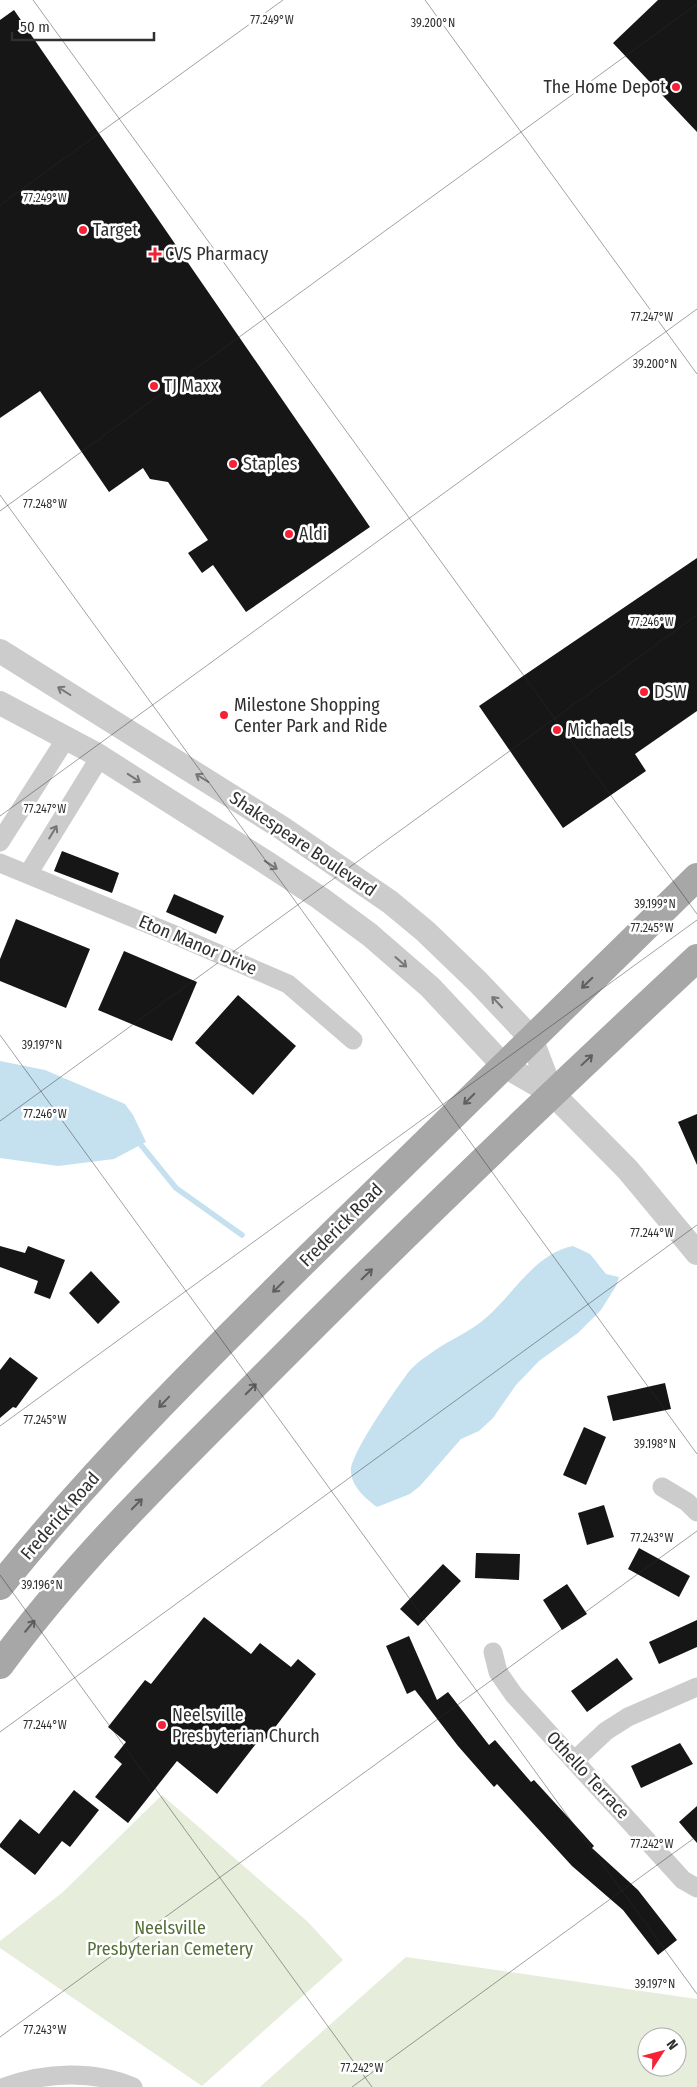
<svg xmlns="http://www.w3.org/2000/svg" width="697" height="2087" viewBox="0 0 697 2087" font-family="'Fira Sans Condensed',sans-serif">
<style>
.green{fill:#e6eddb;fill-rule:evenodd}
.water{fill:#c5e0ef}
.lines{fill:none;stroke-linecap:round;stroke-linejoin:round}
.stream{stroke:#c5e0ef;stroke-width:5.5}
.building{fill:#161616}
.minor{stroke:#ccc;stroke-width:19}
.tertiary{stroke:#ccc;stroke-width:24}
.primary{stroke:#a7a7a7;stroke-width:28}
.oneway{stroke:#767676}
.oneway2{stroke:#5f5f5f}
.ticks{fill:none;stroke:#2f2f2f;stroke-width:1;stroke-opacity:0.45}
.poi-dot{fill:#f62037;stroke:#fff;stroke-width:2}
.labels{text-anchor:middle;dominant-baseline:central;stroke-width:5;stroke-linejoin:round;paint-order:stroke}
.poi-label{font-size:18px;fill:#2f2f2f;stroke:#fff;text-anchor:start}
.street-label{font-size:18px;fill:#2f2f2f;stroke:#fff}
.park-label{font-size:18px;fill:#536f37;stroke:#fff}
.ticks-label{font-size:12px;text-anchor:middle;fill:#2f2f2f;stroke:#fff;stroke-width:5;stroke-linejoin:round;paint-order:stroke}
</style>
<rect width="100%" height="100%" fill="#fff"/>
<path class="green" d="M162 1795 308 1922 343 1960 202 2086 0 1948V1941L63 1892Z
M406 1957 697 1999V2087H260ZM647 2037H677V2067H647Z"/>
<path class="water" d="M0 1061 45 1070 125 1104 133 1115 146 1142 114 1159 58 1166 0 1158Z
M573 1246 590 1254 606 1274 619 1277 616 1286 601 1310 578 1333 539 1361 516 1385 493 1418 479 1431 461 1439 420 1486 410 1494 377 1507C366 1499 351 1486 351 1471 350 1455 393 1393 405 1377 410 1369 419 1361 427 1356 446 1341 469 1333 487 1317 514 1293 536 1253 573 1246Z"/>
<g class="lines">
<path class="stream" d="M141 1145 176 1188 242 1235"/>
</g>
<path class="building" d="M658 0H697V132L613 43Z
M14 10 370 527 246 612 213 565 202 573 188 553 208 540 168 482 150 479 143 468 109 492 40 391 0 418V20Z
M697 558V711L635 754 646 771 563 828 479 706Z
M62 851 119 873 112 893 54 871Z
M174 894 224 916 216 934 166 912Z
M16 919 90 949 66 1008 0 981V959Z
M124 951 197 982 172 1041 98 1010Z
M238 995 296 1046 253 1095 195 1043Z
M697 1114V1165L678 1122Z
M0 1246 25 1253 28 1246 65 1260 50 1299 34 1293 38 1281 0 1267Z
M91 1271 120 1302 98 1324 69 1293Z
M10 1357 38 1378 16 1408 13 1407 0 1418V1370Z
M665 1383 671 1409 613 1421 607 1396Z
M584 1427 606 1437 586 1485 563 1475Z
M604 1505 614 1537 587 1545 578 1513Z
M639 1548 690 1576 679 1597 628 1569Z
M476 1553 520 1554 519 1580 475 1578Z
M443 1564 461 1581 418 1626 400 1609Z
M567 1584 587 1614 562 1630 543 1600Z
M204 1617 251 1654 260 1643 291 1667 298 1659 316 1674 263 1743 259 1740 217 1794 177 1761 128 1823 95 1797 122 1764 114 1757 126 1742 108 1727 145 1680 151 1684Z
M697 1620V1647L659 1664 649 1642Z
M409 1636 437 1700 448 1692 489 1745 495 1740 531 1782 534 1780 576 1826 594 1846 592 1848 638 1890 677 1940 658 1955 623 1910 572 1866 497 1784 494 1787 458 1746 415 1690 407 1694 386 1646Z
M617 1658 633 1679 587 1712 571 1691Z
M680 1743 693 1764 641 1788 631 1766Z
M74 1790 99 1810 70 1847 62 1841 35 1875 0 1847V1844L20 1819 39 1834Z
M697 1806V1843L679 1822Z"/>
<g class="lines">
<path class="minor" d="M0 842 67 737
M0 863 175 935 288 984 353 1040
M28 874 100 757
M662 1487 687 1502 697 1512
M493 1652 498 1672 514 1695 683 1880 697 1888
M574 1761 606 1731 628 1717 697 1687
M5 2087C45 2072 94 2070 133 2087"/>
<path class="tertiary" d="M0 651 282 828 390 902 425 931 478 982 531 1038 552 1093
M0 703 94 753 267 863 320 898 370 935 430 987 503 1065 552 1093 628 1170 697 1253"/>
<path class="primary" d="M0 1586C98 1464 210 1354 322 1244 446 1121 571 999 697 877
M0 1665C79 1557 176 1465 270 1370 409 1230 552 1093 697 958"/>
</g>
<defs><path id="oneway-shaft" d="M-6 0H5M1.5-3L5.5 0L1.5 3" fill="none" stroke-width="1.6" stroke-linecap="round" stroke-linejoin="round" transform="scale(1.25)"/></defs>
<g class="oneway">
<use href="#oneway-shaft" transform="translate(64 691) rotate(-148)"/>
<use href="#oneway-shaft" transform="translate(134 778) rotate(33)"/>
<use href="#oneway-shaft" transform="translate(202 778) rotate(-148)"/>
<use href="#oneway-shaft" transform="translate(53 832) rotate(-59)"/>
<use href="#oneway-shaft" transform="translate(271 865) rotate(33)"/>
<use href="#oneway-shaft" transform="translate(401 962) rotate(41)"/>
<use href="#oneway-shaft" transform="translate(497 1002) rotate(-133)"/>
</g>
<g class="oneway2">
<use href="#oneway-shaft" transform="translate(587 983) rotate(136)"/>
<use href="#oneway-shaft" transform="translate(587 1060) rotate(-43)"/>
<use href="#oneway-shaft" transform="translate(469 1099) rotate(135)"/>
<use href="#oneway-shaft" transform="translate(367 1274) rotate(-44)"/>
<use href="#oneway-shaft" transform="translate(278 1287) rotate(135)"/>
<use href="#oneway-shaft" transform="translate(251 1389) rotate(-45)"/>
<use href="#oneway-shaft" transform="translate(164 1402) rotate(134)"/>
<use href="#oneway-shaft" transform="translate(137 1504) rotate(-45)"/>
<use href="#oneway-shaft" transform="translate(30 1626) rotate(-50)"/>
</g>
<path class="ticks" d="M33 0 697 914M425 0 697 374M0 205 283 0M0 495 697 1454M0 511 697 4M0 816 697 309M0 1035 697 1994M0 1121 697 615M0 1426 697 920M0 1575 372 2087M0 1732 697 1225M0 2037 697 1531M352 2087 697 1836"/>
<g class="poi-dot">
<circle cx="676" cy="87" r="5"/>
<circle cx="83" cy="230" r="5"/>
<path d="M152.5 246.5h5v5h5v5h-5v5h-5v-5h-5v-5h5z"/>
<circle cx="154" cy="386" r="5"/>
<circle cx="233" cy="464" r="5"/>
<circle cx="289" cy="534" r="5"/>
<circle cx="644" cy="692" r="5"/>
<circle cx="224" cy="715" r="5"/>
<circle cx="557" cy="730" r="5"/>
<circle cx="162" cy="1725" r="5"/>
</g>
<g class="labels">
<g class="poi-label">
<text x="666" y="87" text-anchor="end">The Home Depot</text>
<text x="93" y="230">Target</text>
<text x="165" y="254">CVS Pharmacy</text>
<text x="164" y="386">TJ Maxx</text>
<text x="243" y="464">Staples</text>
<text x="299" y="534">Aldi</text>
<text x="654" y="692">DSW</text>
<text x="234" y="705">Milestone Shopping<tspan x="234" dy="21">Center Park and Ride</tspan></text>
<text x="567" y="730">Michaels</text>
<text x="172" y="1715">Neelsville<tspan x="172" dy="21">Presbyterian Church</tspan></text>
</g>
<g class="street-label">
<text transform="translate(303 844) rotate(34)">Shakespeare Boulevard</text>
<text transform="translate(198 945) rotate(23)">Eton Manor Drive</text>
<text transform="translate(341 1225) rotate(-45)">Frederick Road</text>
<text transform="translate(60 1516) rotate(-49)">Frederick Road</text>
<text transform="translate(588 1775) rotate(47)">Othello Terrace</text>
</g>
<g class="park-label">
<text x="170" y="1928">Neelsville<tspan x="170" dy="21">Presbyterian Cemetery</tspan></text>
</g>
</g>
<g class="ticks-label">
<text x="272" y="24">77.249°W</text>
<text x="433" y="27">39.200°N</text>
<text x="45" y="202">77.249°W</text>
<text x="652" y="321">77.247°W</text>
<text x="655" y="368">39.200°N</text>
<text x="45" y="508">77.248°W</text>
<text x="652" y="626">77.246°W</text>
<text x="45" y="813">77.247°W</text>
<text x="655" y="908">39.199°N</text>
<text x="652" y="932">77.245°W</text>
<text x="42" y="1049">39.197°N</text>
<text x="45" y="1118">77.246°W</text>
<text x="652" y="1237">77.244°W</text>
<text x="45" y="1424">77.245°W</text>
<text x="655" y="1448">39.198°N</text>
<text x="652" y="1542">77.243°W</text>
<text x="42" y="1589">39.196°N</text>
<text x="45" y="1729">77.244°W</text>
<text x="652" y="1848">77.242°W</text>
<text x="655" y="1988">39.197°N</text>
<text x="45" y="2034">77.243°W</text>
<text x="362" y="2072">77.242°W</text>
</g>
<g transform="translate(662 2052) rotate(54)"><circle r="24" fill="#ffffff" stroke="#acacac"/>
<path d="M0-4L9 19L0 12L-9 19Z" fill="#f62037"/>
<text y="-8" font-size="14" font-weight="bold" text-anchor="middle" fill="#2f2f2f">N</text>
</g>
<path d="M12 32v8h142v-8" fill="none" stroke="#2f2f2f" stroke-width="2.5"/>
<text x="20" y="32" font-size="15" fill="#2f2f2f" stroke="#ffffff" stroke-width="4" paint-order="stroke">50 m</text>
</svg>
